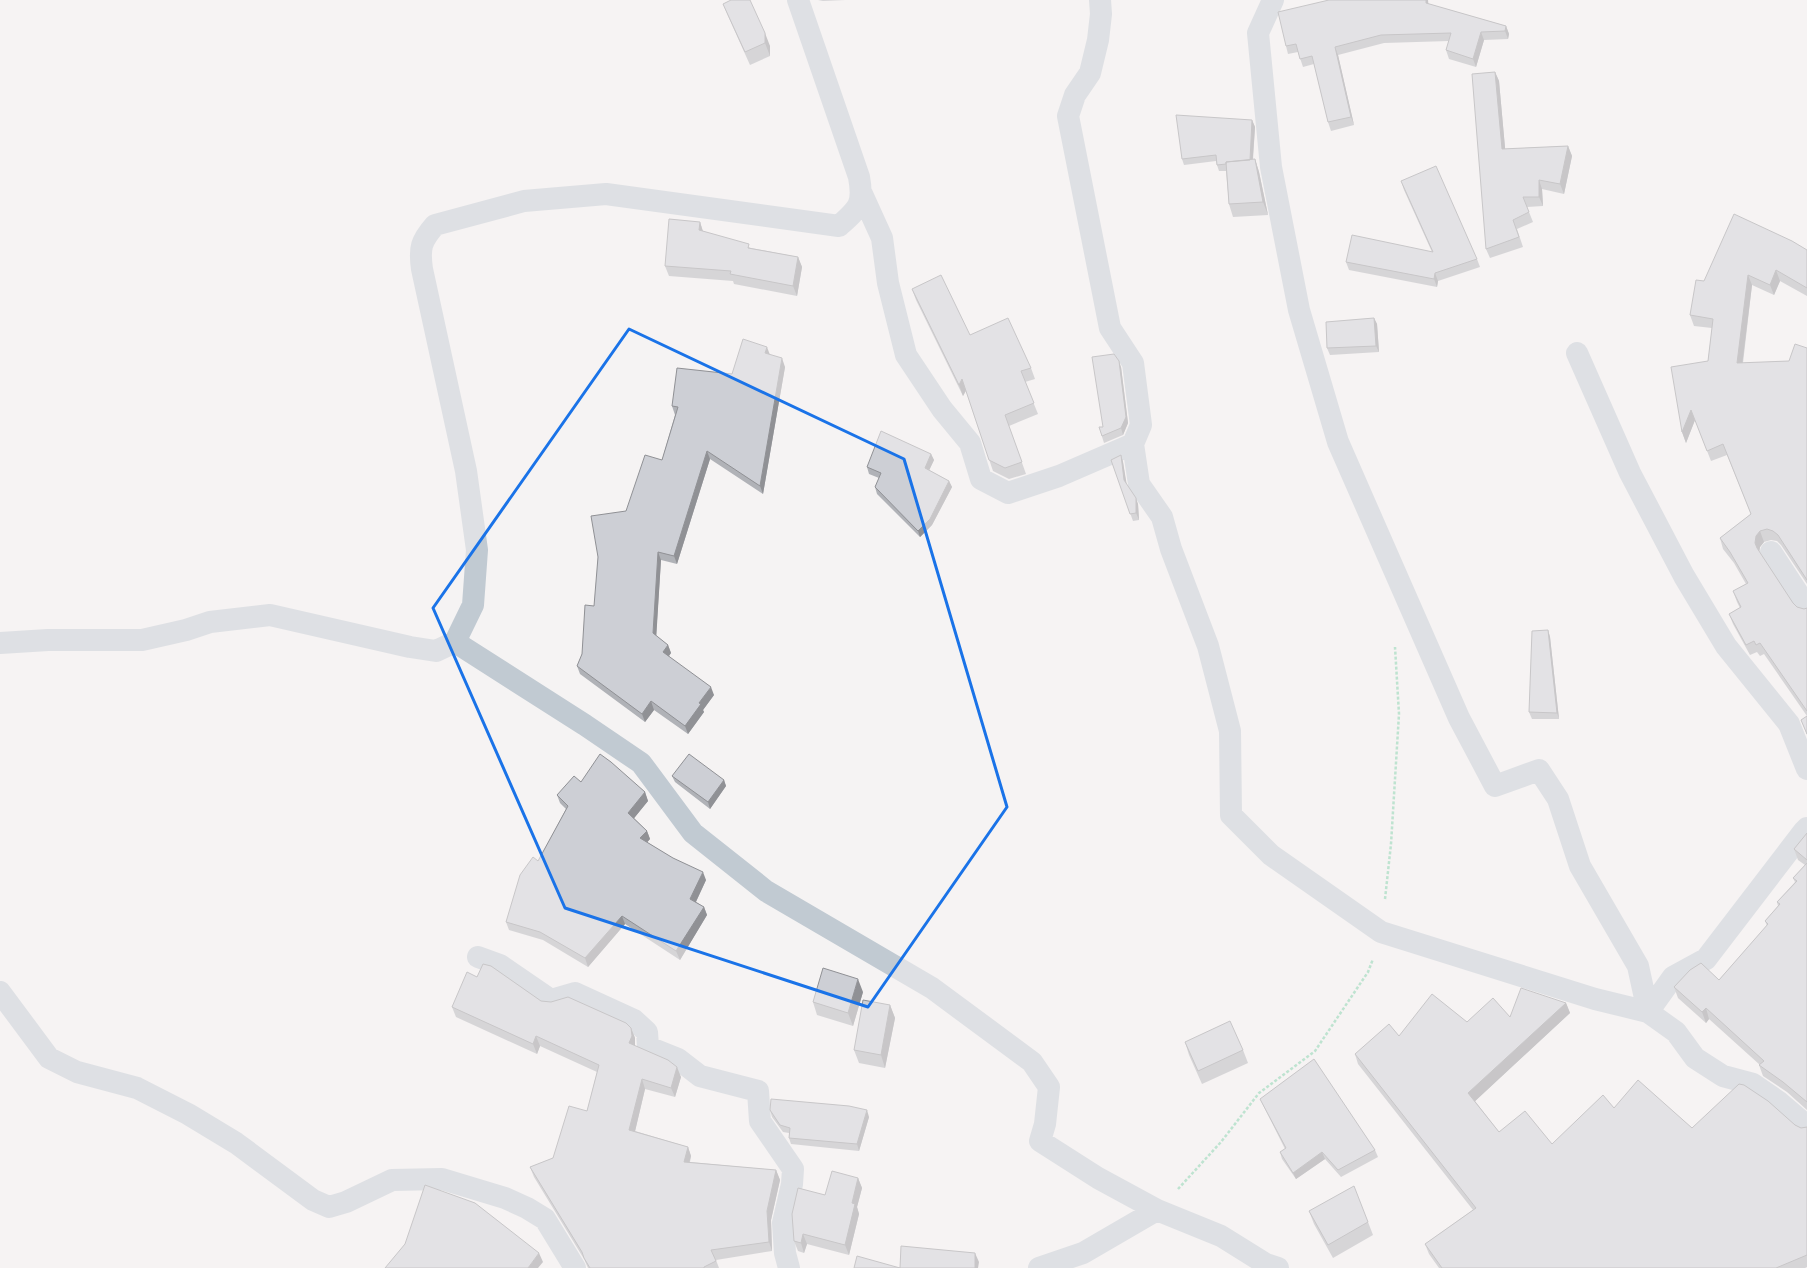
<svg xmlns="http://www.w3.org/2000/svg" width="1807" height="1268" viewBox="0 0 1807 1268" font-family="Quicksand,sans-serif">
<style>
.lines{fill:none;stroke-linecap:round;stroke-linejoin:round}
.path{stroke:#7ad0a6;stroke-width:2.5;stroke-dasharray:3 2;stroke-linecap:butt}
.street{stroke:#c1cad2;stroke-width:22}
.wall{fill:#b0b2b7}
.shaded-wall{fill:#909195}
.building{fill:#cdcfd5;stroke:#909195}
.marked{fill:none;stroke:#1a73e8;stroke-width:3;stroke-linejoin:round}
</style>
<rect width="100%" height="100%" fill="#f5f3f3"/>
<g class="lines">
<path class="path" d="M1385 899 1391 844 1399 714 1395 647
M1178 1189 1221 1142 1259 1093 1315 1051 1368 972 1373 959"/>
<path class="street" d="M1100 0 1101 14 1098 40 1090 73 1075 95 1068 116 1110 328 1133 363 1141 425 1133 444 1139 484 1162 517 1171 549 1208 646 1230 731 1231 815 1271 855 1381 932 1595 999 1648 1012 1673 977 1706 959 1804 831 1807 828
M1273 0 1258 33 1271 167 1299 310 1338 442 1459 718 1495 786 1539 770 1558 799 1580 866 1638 966 1648 1012 1676 1032 1695 1058 1723 1076 1753 1084 1779 1102 1807 1126
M862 194 882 238 888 283 906 355 942 409 970 443 981 479 1008 493 1059 476 1133 444
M1577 353 1630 473 1684 576 1726 646 1789 724 1807 769
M1771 552 1807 607
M455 642 585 725 641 763 693 833 766 891 932 988 1032 1062 1049 1087 1045 1124 1040 1141 1098 1178 1157 1210 1221 1236 1266 1264 1278 1268
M0 643 48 640H142L186 630 210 622 270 615 410 647 436 651 455 642 473 605 477 550 466 471 422 269C419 248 421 241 435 225L524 201 606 194 839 226C859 208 864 204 859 177L798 0
M478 957 500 965 551 1000 575 993 634 1020 647 1032 648 1047 678 1059 700 1076 758 1091 760 1121 793 1169 792 1184 783 1223 785 1253 789 1268
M0 992 49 1058 77 1072 137 1088 188 1114 236 1143 313 1200 329 1207 346 1202 392 1180 442 1179 505 1198 527 1208 545 1219 575 1268
M1039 1268 1083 1253 1157 1210"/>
</g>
<path class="wall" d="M818 0H845L823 1Z
M723 4 770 46V56L750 65 728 16Z
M1429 4 1506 26 1509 34 1508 39 1484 40 1476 67 1449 59 1446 50 1449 41 1384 43 1338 55 1354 125 1331 131 1328 122 1314 64 1303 67 1298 52 1288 54 1286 46Z
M1495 72 1499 81 1505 149 1568 146 1572 156 1564 194 1542 189 1543 206 1527 207 1533 222 1517 229 1523 247 1490 258 1486 249Z
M1252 120 1255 127 1253 160 1255 159 1259 172 1268 215 1233 217 1229 204 1226 171H1219L1217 165 1216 161 1184 165 1182 159Z
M1401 181 1477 259 1480 267 1438 281 1437 287 1349 270 1346 262 1432 252 1404 190Z
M700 222 703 231 751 248 798 257 802 267 797 296 734 284 733 281 669 276 665 266Z
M1807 250V296L1780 281 1774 295 1752 285 1743 363 1789 361 1807 348V584L1781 545 1777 541 1771 540 1764 542 1760 547 1759 552 1793 603 1797 607 1804 609 1807 608V735L1801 720 1807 716 1764 654 1760 656 1757 652 1750 655 1733 624 1729 614 1740 608 1737 602 1733 591 1746 584 1734 563 1723 549 1720 538 1751 514 1727 455 1711 461 1695 420 1686 443 1682 432 1708 361 1712 328 1694 326 1690 315 1704 281Z
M912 289 970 335 1031 368 1035 379 1025 382 1038 414 1009 426 1026 474 1009 479 993 471 966 391 963 396 916 300Z
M1374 318 1377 324 1379 352 1330 355 1327 348Z
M770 355 785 367 763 494 710 459 677 564 661 560 656 636 668 645 671 653 669 656 714 695 703 710 704 712 688 734 654 710 645 722 580 674 577 666 582 654 626 511 662 460 675 415 672 406 732 374Z
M1121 367 1128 423 1123 435 1104 443 1099 427H1103Z
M931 454 934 460 929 470 949 481 952 487 932 525 920 537 877 494 875 487 879 478 869 474 867 467Z
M1121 455 1123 462 1126 483 1138 504 1139 520 1133 521 1111 460Z
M1548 630 1550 637 1559 719H1532L1529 712Z
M672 776 724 780 726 786 710 809 675 782Z
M581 782 645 792 648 801 634 818 647 831 650 839 647 842 706 880 696 902 704 907 707 915 680 960 625 924 588 967 543 940 509 930 506 922 566 809 560 803 557 795Z
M1807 833V1110L1787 1092 1763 1076 1759 1065H1760L1709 1019 1706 1023 1678 998 1674 987 1719 980 1767 926 1765 921 1778 906 1777 902 1795 882 1793 878 1805 865 1798 860 1794 849Z
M477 977 541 1001 631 1028 635 1038V1046L681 1077 675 1097 645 1089 635 1131 688 1147 691 1156 690 1162 776 1170 780 1180 771 1220 772 1251 716 1260 719 1268H588L584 1259 534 1177 530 1167 553 1158 587 1111 597 1072 540 1046 537 1054 456 1017 452 1007Z
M863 992 853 1026 817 1015 813 1002Z
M1566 1003 1570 1013 1475 1101 1499 1132 1552 1144 1614 1108 1692 1128 1795 1125 1801 1128 1807 1127V1267L1805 1268H1439L1429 1254 1425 1244 1473 1210 1358 1064 1355 1054 1399 1036 1467 1022 1510 1017Z
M890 1005 895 1018 885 1068 859 1063 854 1050Z
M1185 1042 1243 1050 1248 1063 1202 1084 1189 1055Z
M1260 1099 1375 1150 1378 1157 1341 1177 1325 1159 1296 1179 1282 1159 1280 1152 1285 1149Z
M770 1110 869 1117 859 1151 791 1144 789 1138V1133L783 1132 772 1117Z
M858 1178 862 1188 857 1207 859 1214 849 1255 807 1244 804 1253 798 1251 794 1241 825 1195Z
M1309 1211 1368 1222 1373 1235 1333 1258 1314 1224Z"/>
<path class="shaded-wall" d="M1426 0H1428L1429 11 1426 3Z
M1506 26 1509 34 1508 39 1505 31Z
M1481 32 1484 40 1476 67 1473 59Z
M765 33 770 46V56L765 43Z
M1335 47 1338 55 1354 125 1351 117Z
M1495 72 1499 81 1506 158 1502 149Z
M1252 120 1255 127 1252 169 1250 163Z
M1568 146 1572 156 1564 194 1560 184Z
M1255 159 1259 172 1268 215 1263 202Z
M1539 180 1542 189 1543 206 1539 197Z
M700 222 703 232 699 230Z
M798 257 802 267 797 296 793 286Z
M1776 270 1780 281 1774 295 1770 285Z
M1435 273 1438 281 1437 287 1434 279Z
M1748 275 1752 285 1741 374 1737 363Z
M1374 318 1377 324 1379 352 1376 346Z
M767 347 770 355 765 353Z
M782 358 785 367 763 494 760 486Z
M1119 361 1121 367 1128 423 1123 435 1121 428Z
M962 379 966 390 963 396 959 385Z
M1691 410 1695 420 1686 443 1682 432Z
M707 451 710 459 677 564 674 556Z
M931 454 934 460 927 475 925 468Z
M1121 455 1123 462 1127 486 1124 480Z
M949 481 952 487 932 525 920 537 918 531Z
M1136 498 1138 504 1139 520 1136 513Z
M1760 531 1764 542 1760 547 1759 553 1755 543 1756 536Z
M658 552 661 560 656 641 653 633Z
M1548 630 1550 637 1559 719 1557 713Z
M668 645 671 653 666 660 663 652Z
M711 687 714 695 703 710 704 712 688 734 685 726 699 703Z
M651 701 654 710 645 722 642 714Z
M724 780 726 786 710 809 708 802Z
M645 792 648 801 631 822 628 813Z
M647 831 650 839 644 846 640 838Z
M703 872 706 880 693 908 690 899Z
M704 907 707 915 680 960 676 951Z
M622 916 625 924 588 967 585 958Z
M858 979 863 992 853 1026 848 1013Z
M1566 1003 1570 1013 1472 1104 1468 1093Z
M890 1005 895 1018 885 1068 881 1055Z
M1706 1008 1709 1019 1706 1023 1702 1012Z
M631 1028 635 1038V1046L629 1043Z
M536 1036 540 1046 537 1054 533 1044Z
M677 1067 681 1077 675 1097 671 1088Z
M642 1079 645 1089 633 1140 629 1130Z
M867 1110 869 1117 859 1151 857 1144Z
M688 1147 691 1156 687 1171 684 1162Z
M1322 1152 1325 1159 1296 1179 1293 1173Z
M776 1170 780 1180 771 1220 772 1251 769 1242 767 1211Z
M858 1178 862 1188 857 1207 859 1214 849 1255 845 1245 852 1203Z
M803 1234 807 1244 804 1253 801 1243Z
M539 1253 543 1262 538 1268H528Z
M975 1253 979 1262 978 1268H975Z"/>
<path class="building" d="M731 0H750L765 33V43L745 52 723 4Z
M1329 0H1426V3L1506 26 1505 31 1481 32 1473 59 1446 50 1451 33 1381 35 1335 47 1351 117 1328 122 1312 56 1300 59 1296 44 1286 46 1278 12Z
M1495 72 1502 149 1568 146 1560 184 1539 180V197H1523L1529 212 1513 220 1519 237 1486 249 1472 74Z
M1176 115 1252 120 1250 160 1226 162V164L1217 165 1216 155 1182 159Z
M1255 159 1263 202 1229 204 1226 162Z
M1436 166 1477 259 1435 273 1434 279 1346 262 1352 235 1433 252 1401 181Z
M1734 214 1792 241 1807 250V288L1776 270 1770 285 1748 275 1737 363 1789 361 1795 344 1807 348V580L1778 535 1773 531 1767 529 1760 531 1756 536 1755 543 1757 548 1793 603 1797 607 1804 609 1807 608V711L1760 643 1756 645 1754 641 1746 645 1729 614 1741 607 1733 591 1748 583 1730 552 1720 538 1751 514 1723 444 1707 451 1691 410 1682 432 1671 367 1708 361 1713 319 1690 315 1696 280 1704 281Z
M669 219 700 222 699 230 749 244 748 248 798 257 793 286 730 274 731 271 665 266Z
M941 275 970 335 1008 318 1031 368 1021 371 1034 403 1005 415 1022 462 1005 468 989 460 962 379 959 385 912 289Z
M1374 318 1376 346 1327 348 1326 322Z
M743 339 767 347 765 353 782 358 760 486 707 451 674 556 658 552 653 633 668 645 663 652 711 687 699 703 701 704 685 726 651 701 642 714 577 666 582 654 585 605 594 606 598 557 591 516 626 511 645 455 662 460 678 407 672 406 677 368 732 374Z
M1114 354 1119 361 1126 417 1121 428 1102 436 1099 427H1103L1092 357Z
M881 431 931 454 925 468 949 481 930 519 918 531 875 487 881 473 867 467Z
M1121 455 1124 480 1136 498V513L1130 514 1111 460Z
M1548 630 1557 713 1529 712 1532 631Z
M1807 716V734L1801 720Z
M600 754 611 762 645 792 628 813 647 831 640 838 673 858 703 872 690 899 704 907 676 951 622 916 585 958 540 932 506 922 520 875 533 857 538 861 568 806 557 795 574 776 581 782Z
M689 754 724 780 708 802 672 776Z
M1807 833V860L1794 849Z
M1807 863V1102L1783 1082 1759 1065 1764 1061 1706 1008 1702 1012 1674 987 1690 970 1701 963 1719 980 1768 924 1765 921 1780 904 1777 902 1797 881 1793 878Z
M483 964 491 966 541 1001 551 1002 568 997 626 1023 631 1028 632 1036 629 1043 668 1060 677 1067 671 1088 642 1079 629 1130 688 1147 684 1162 776 1170 767 1211 769 1242 711 1250 716 1261 704 1267V1268H590L584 1258 582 1252 530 1167 553 1158 569 1106 587 1111 599 1065 536 1036 533 1044 452 1007 467 972 477 977Z
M823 968 858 979 848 1013 813 1002Z
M1521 988 1566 1003 1468 1093 1499 1132 1525 1111 1552 1144 1603 1095 1614 1108 1638 1080 1692 1128 1739 1084 1744 1085 1768 1101 1795 1125 1801 1128 1807 1127V1255L1776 1268H1442L1425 1244 1476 1208 1355 1054 1389 1024 1399 1036 1432 994 1467 1022 1493 998 1510 1017Z
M863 1000 890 1005 881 1055 854 1050Z
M1230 1021 1243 1050 1198 1071 1185 1042Z
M1314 1059 1375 1150 1338 1170 1322 1152 1293 1173 1280 1152 1286 1148 1260 1099Z
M771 1099 849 1106 867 1110 857 1144 789 1138 790 1128 780 1125 770 1110Z
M832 1171 858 1178 852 1203 855 1204 845 1245 803 1234 801 1243 794 1241 792 1214 798 1188 825 1195Z
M425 1185 475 1203 539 1253 528 1268H385L405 1244Z
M1354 1186 1368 1222 1328 1245 1309 1211Z
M901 1246 975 1253V1268H854L857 1256 900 1268Z"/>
<path d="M0 0H1807V1268H0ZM629 329 904 459 1007 807 868 1007 565 908 433 608Z" fill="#f5f3f3" fill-opacity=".55" fill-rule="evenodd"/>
<path class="marked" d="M629 329 904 459 1007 807 868 1007 565 908 433 608Z"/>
</svg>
